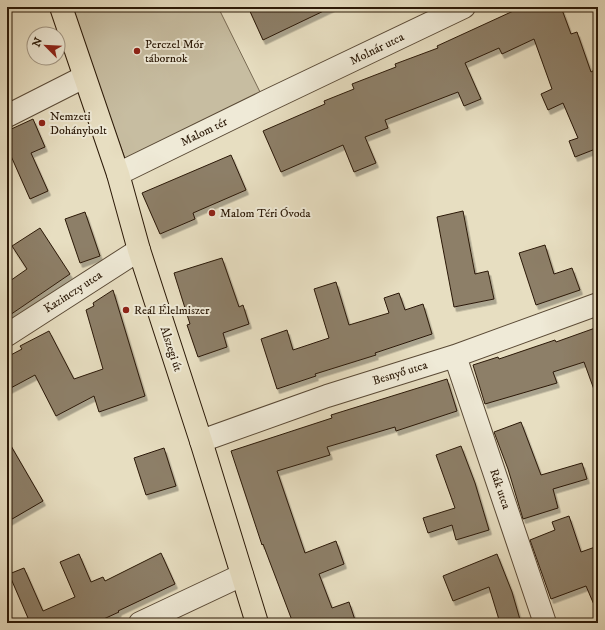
<svg xmlns="http://www.w3.org/2000/svg" width="605" height="630" viewBox="0 0 605 630" font-family="'IM FELL DW Pica',serif">
<style>
.green{fill:#c7bda1;stroke:#796b54}
.building{fill:#8d7f68;stroke:#2b1907;filter:url(#shadow)}
.lines{fill:none;stroke-linecap:round;stroke-linejoin:round}
.street-casing{stroke:#5a4a36;stroke-width:24}
.primary-casing{stroke:#2b1907;stroke-width:24}
.street{stroke:#efead7;stroke-width:22}
.primary{stroke:#e7dec1;stroke-width:22}
.poi-dot{fill:#8f2418;stroke:#efead7;stroke-width:1.5}
.labels{text-anchor:middle;dominant-baseline:central;stroke-width:4;stroke-linejoin:round;paint-order:stroke}
.poi-label{font-size:12px;fill:#2b1907;stroke:#efead7;text-anchor:start}
.street-label{font-size:12px;fill:#2b1907;stroke:#efead7}
</style>
<defs>
<filter id="shadow"><feDropShadow dx="2.5" dy="4.5" stdDeviation="0" flood-color="#0004"/></filter>
</defs>
<rect width="100%" height="100%" fill="#e7dec1"/>
<filter id="stains"><feTurbulence type="fractalNoise" baseFrequency=".005" numOctaves="4"/><feColorMatrix values="0 0 0 0 .2 0 0 0 0 .09 0 0 0 0 .02 0 0 0 .5 -.17"/></filter>
<radialGradient id="worn" r=".72"><stop offset=".6" stop-color="#630" stop-opacity="0"/><stop offset="1" stop-color="#630" stop-opacity=".3"/></radialGradient>
<path class="green" d="M70 7H218L263 98 127 164Z"/>
<path class="building" d="M248 7H332L263 40Z
M522 7H561L571 34 577 32 591 72 598 68V148L575 157 569 141 578 138 563 103 548 110 541 94 552 89 534 39 502 54 499 48 465 63 481 99 464 106 458 92 385 120 388 128 365 137 376 163 354 172 343 145 281 172 263 131 325 104 324 101 354 89 352 84 396 67 395 64 438 48 437 46Z
M33 119 45 147 31 153 48 191 30 199 7 147V131Z
M231 155 246 190 193 213 195 219 160 234 142 193Z
M463 211 475 274 488 271 494 299 454 307 437 217Z
M85 212 100 256 80 263 65 219Z
M40 228 70 274 7 317V283L27 269 12 246Z
M545 245 554 274 572 268 580 290 536 305 519 253Z
M222 258 239 307 243 305 249 324 223 333 227 347 198 357 187 325 190 324 174 273Z
M336 282 349 325 389 313 384 298 399 293 405 310 423 304 432 334 375 353 376 355 315 374 316 376 277 389 261 339 287 330 293 350 329 338 314 289Z
M113 290 145 396 99 412 94 396 56 416 35 375 7 390V357L22 349 20 346 49 331 74 379 103 369 86 310 94 306 93 303Z
M598 327V394L596 395 584 362 553 372 557 383 485 404 473 365 498 357 499 359 555 340 556 342Z
M447 379 457 411 396 431 395 427 327 447 330 455 277 471 305 553 336 541 344 564 319 574 332 608 349 602 356 623H293L263 544 262 545 231 451 332 418 331 415Z
M521 422 541 475 582 463 587 479 553 489 558 508 523 519 508 469 494 432Z
M7 439 43 501 7 522Z
M461 446 475 483 489 530 456 540 452 525 428 533 423 518 455 508 436 455Z
M164 448 176 486 146 495 134 458Z
M569 516 581 552 598 546V614L586 586 551 599 530 540 555 530 552 522Z
M161 553 175 584 118 611 119 612 95 623H16L28 618 9 574 24 568 43 611 75 597 60 562 79 554 91 582 103 577 105 581Z
M497 554 512 592 521 623H500L489 587 453 601 443 576Z"/>
<g class="lines">
<defs>
<path id="street" d="M7 116 84 77
M118 174 265 102 464 7
M7 335 139 250
M455 356 545 623
M201 441 327 396 455 356 598 304
M140 623 242 575"/>
<path id="primary" d="M61 7 118 174 139 250 201 441 257 623"/>
</defs>
<use href="#street" class="street-casing"/>
<use href="#primary" class="primary-casing"/>
<use href="#street" class="street"/>
<use href="#primary" class="primary"/>
</g>
<g class="poi-dot">
<circle cx="137" cy="51" r="4"/>
<circle cx="42" cy="123" r="4"/>
<circle cx="212" cy="213" r="4"/>
<circle cx="126" cy="310" r="4"/>
</g>
<g class="labels">
<g class="poi-label">
<text x="145" y="44">Perczel Mór<tspan x="145" dy="14">tábornok</tspan></text>
<text x="50" y="116">Nemzeti<tspan x="50" dy="14">Dohánybolt</tspan></text>
<text x="220" y="213">Malom Téri Óvoda</text>
<text x="134" y="310">Reál Élelmiszer</text>
</g>
<g class="street-label">
<text transform="translate(377 49) rotate(-26)">Molnár utca</text>
<text transform="translate(204 132) rotate(-26)">Malom tér</text>
<text transform="translate(73 292) rotate(-33)">Kazinczy utca</text>
<text transform="translate(171 349) rotate(72)">Alszegi út</text>
<text transform="translate(400 373) rotate(-17)">Besnyő utca</text>
<text transform="translate(500 489) rotate(71)">Rák utca</text>
</g>
</g>
<rect width="605" height="630" fill="none" stroke="#e7dec1" stroke-width="24"/>
<rect x="8" y="8" width="589" height="614" fill="none" stroke="#2b1907" stroke-width="2"/>
<rect x="12" y="12" width="581" height="606" fill="none" stroke="#2b1907"/>
<g transform="translate(46 46) rotate(294)"><circle r="19" fill="#efead7" stroke="#a19684"/>
<path d="M0-3L7 15L0 10L-7 15Z" fill="#8f2418"/>
<text y="-6" font-size="11" font-weight="bold" text-anchor="middle" fill="#2b1907">N</text>
</g>
<rect width="100%" height="100%" filter="url(#stains)"/>
<rect width="100%" height="100%" fill="url(#worn)"/>
</svg>
